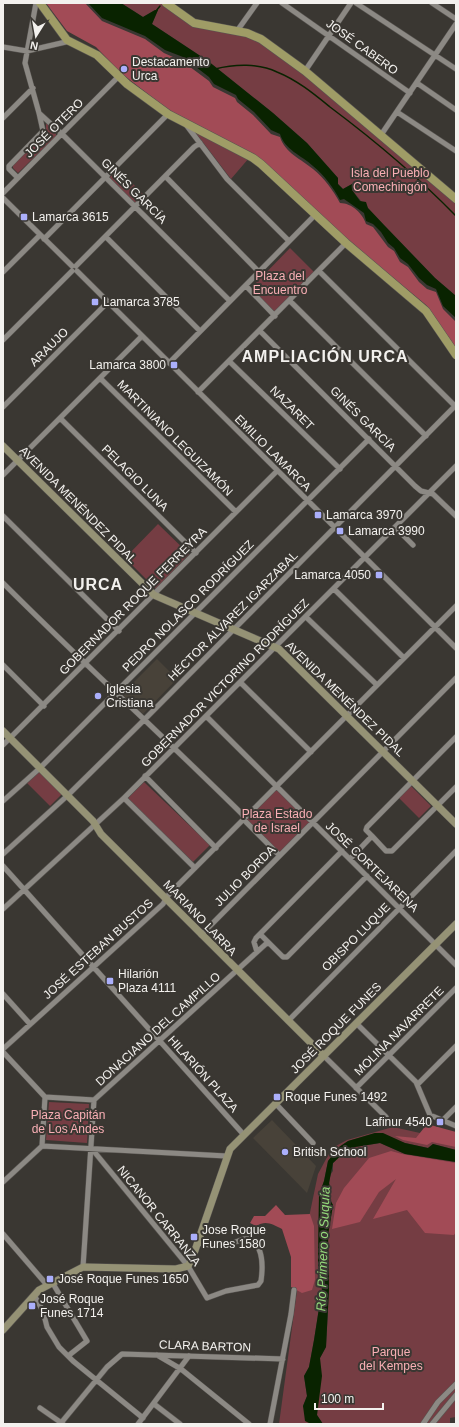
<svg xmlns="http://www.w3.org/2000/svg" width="459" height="1427" viewBox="0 0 459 1427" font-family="Helvetica,sans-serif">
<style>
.built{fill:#484239}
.green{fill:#753d43}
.forest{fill:#a24b56}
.water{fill:#092300}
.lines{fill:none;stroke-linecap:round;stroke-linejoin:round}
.stream{stroke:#092300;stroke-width:1.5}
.minor-casing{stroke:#585551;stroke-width:6}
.secondary-casing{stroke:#585551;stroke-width:8}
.primary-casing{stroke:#585551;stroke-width:9}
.minor{stroke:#8c8984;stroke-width:5}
.secondary{stroke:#959275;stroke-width:7}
.primary{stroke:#9f9c66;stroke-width:8}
.poi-dot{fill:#abaffb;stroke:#3a3732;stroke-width:1.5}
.labels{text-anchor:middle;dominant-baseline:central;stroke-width:4;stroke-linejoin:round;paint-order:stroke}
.street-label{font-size:12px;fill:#f3f1ee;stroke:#3a3732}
.poi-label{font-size:12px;fill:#f3f1ee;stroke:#3a3732;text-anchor:start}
.park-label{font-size:12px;fill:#f9afb5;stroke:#3a3732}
.water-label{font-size:13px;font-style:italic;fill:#94da7b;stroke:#3a3732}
.district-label{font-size:16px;font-weight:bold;letter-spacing:1px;fill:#f3f1ee;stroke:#3a3732}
</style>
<rect width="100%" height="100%" fill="#3a3732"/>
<path class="built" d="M157 659 177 679 143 714 122 694Z
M272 1120 316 1166 307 1193 253 1138Z"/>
<path class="green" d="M121 3H166L186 19 261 39 456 199V296L435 278 361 201 352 190V184L343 189 338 184V178L307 143 273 113 208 61 152 24 158 10H155L143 17Z
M48 123 56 132V136L18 173 13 168V165L43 135 46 130V124Z
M195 132 249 158 231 179Z
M118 169 145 196 136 206 108 179Z
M290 248 315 273 275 312 251 288Z
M158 524 189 554 156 589 125 558Z
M39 772 62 794 50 806 27 783Z
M144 782 210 845 193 862 127 799Z
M411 786 431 806 419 818 399 798Z
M276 787 312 823 279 855 244 819Z
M49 1102 89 1104 87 1143 46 1140Z
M393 1127 456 1141V1150L433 1144 428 1148 405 1143 375 1133 348 1141 339 1147 328 1161 324 1181 319 1195 318 1265 322 1289 314 1340 309 1367 304 1376 307 1396 303 1406 311 1424H279L303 1246 318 1174 332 1148 347 1140Z
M380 1143 405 1154 456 1162V1417L450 1418V1424H323L317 1415 320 1358 326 1347 329 1289 328 1235 333 1205C329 1198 327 1177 333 1171V1163L349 1148Z"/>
<path class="forest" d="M46 3H85L102 21 145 39 164 53 182 61 209 81 213 87 235 98 237 102 253 115 271 134 280 137C285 153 301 159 313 169 324 178 333 190 340 203 352 203 363 214 366 224L373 227 388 247 394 251 400 262 408 267 419 282 427 289 436 292 443 309 456 322V348L426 305 357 248 257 157 172 113 121 73 96 47 67 31Z
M427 1124 456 1132V1147L432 1142 427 1145 403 1140 395 1136 416 1138Z
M391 1151 402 1154 456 1163V1232L454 1235 425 1233 407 1210 373 1219 396 1179 379 1192 360 1222 332 1229 336 1203 344 1188 369 1158Z
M276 1205 285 1215 310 1214 314 1226 315 1280 312 1290 302 1293 291 1287V1257L282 1229C272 1224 266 1220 256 1226L250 1223 254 1216H265Z"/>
<path class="water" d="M88 3H121L143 17 155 10H158L152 24 208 61 273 113 307 143 338 178V184L343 189 352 184V190L360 201 366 202 368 208 383 224 435 278 456 296V318L443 306 436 289 427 285 419 278 408 264 400 258 394 248 388 243 381 232 373 224 366 221 364 213 344 199 340 200C333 187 324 175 313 166 301 155 285 150 280 134L271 130 254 112 238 99 236 95 214 84 209 77 183 57 165 50 145 36 102 18Z
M375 1133H383L405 1143 428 1148 433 1144 456 1150V1162L405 1154 380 1143 349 1148 333 1163 329 1183 330 1187V1200L333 1205 328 1235 329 1289 326 1347 320 1358 322 1376 317 1415 323 1424H311L305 1421 303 1406 307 1396 304 1376 309 1367 314 1340 322 1289 318 1265 319 1195 324 1181 328 1161 339 1147 348 1141Z"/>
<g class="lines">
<path class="stream" d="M156 11 160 6
M215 69C234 64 259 63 277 72 297 80 314 94 330 107 374 140 418 177 456 216"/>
<defs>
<path id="minor" d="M36 3 25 63 39 113 62 134 230 301
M282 3 410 93
M356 3 456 69
M432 3 456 19
M237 31 257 3
M3 47 27 51 70 41
M305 71 351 3
M417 83 456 110
M397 112 456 151
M3 118 33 88
M187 126 227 179 289 241
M381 135 456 24
M166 177 259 272
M18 178 9 169V166L43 131 39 113
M3 193 119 76
M3 198 72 266
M106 237 200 331
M44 239 168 114
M76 266 194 147 200 143
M77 271 456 648
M319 271 455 406
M3 272 40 235
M246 286 275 316
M290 301 426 436
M260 331 415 486 421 491 433 494 456 516
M3 340 72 271
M229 361 340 469
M169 363 316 214
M100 378 236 512
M198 392 346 243
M3 407 108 302
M60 418 196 553
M3 475 142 336
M3 516 119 631
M395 527 413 545
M3 583C81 661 163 736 242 814L246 822 279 855
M334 589 404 658
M306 617 377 685
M3 665 44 706
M240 682 311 752
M206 716 456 965
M3 745 277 471
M145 776 216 848
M124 798 195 868
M3 801 40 768 369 439
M372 836 386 851H392L456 787
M3 854 67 796 144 720 456 405
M350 859 372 836 366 830 367 827 456 737
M3 866 244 1135
M3 909 124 798 456 466
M260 934 283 957H287L367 876
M201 935 456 678
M257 952 254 942 256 938 342 851
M3 994 30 1024
M288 1021 456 851
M357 1024 416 1082 430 1115 456 1126
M3 1049 163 904 169 894 456 606
M3 1052 45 1097
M324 1056 386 1117
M418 1084 456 1046
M356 1088 456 988
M276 1104 313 1143
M442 1121 456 1107
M42 1146 226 1156
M92 1149 188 1266 207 1298 226 1291 258 1285 261 1281C263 1267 264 1248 251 1239H244L221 1247 198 1243
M3 1182 42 1146 45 1097 94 1100 268 942
M3 1234 47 1285
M83 1267 94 1100
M52 1282 87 1341 68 1356
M34 1295 43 1311 47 1327 59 1347 73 1361 143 1418
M157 1355 181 1369 249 1424
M154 1404 180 1424
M40 1408 63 1424
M61 1423 107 1367 122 1354 283 1359
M138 1424 189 1356
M270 1424 291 1314 294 1290
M423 1424 438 1402 456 1384
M432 1424 456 1395"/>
<path id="secondary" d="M3 446 154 595 279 649 456 824
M3 731 93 821 101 834 324 1056
M3 1330 39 1290 83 1267 176 1269 188 1266 192 1259 230 1149 456 924"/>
<path id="primary" d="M40 3 67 40 97 55 127 84 168 114 253 158 261 164 346 243 426 311 456 355
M166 3 194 23 247 33 261 39 305 71 456 199"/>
</defs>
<use href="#minor" class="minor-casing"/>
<use href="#secondary" class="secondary-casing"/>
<use href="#primary" class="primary-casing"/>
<use href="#minor" class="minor"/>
<use href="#secondary" class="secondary"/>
<use href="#primary" class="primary"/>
</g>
<g class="poi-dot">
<circle cx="124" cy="69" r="4"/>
<rect x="20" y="213" width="8" height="8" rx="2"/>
<rect x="91" y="298" width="8" height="8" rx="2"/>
<rect x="170" y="361" width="8" height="8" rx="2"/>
<rect x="314" y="511" width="8" height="8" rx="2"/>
<rect x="336" y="527" width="8" height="8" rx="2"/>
<rect x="375" y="571" width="8" height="8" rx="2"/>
<circle cx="98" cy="696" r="4"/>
<rect x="106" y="977" width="8" height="8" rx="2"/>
<rect x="273" y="1093" width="8" height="8" rx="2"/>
<rect x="436" y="1118" width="8" height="8" rx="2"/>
<circle cx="285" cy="1152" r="4"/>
<rect x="190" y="1233" width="8" height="8" rx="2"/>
<rect x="46" y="1275" width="8" height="8" rx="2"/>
<rect x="28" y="1302" width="8" height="8" rx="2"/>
</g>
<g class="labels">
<g class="street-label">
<text transform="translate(362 47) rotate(36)">JOSÉ CABERO</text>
<text transform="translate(54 128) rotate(-45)">JOSÉ OTERO</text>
<text transform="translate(134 191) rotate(45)">GINÉS GARCÍA</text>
<text transform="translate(49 347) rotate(-45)">ARAUJO</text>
<text transform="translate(292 408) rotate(45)">NAZARET</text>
<text transform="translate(363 419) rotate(45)">GINÉS GARCÍA</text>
<text transform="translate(175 438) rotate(45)">MARTINIANO LEGUIZAMÓN</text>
<text transform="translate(273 453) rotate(45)">EMILIO LAMARCA</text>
<text transform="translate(135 478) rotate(45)">PELAGIO LUNA</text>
<text transform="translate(78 505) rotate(45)">AVENIDA MENÉNDEZ PIDAL</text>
<text transform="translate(133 601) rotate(-45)">GOBERNADOR ROQUE FERREYRA</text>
<text transform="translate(188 606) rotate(-45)">PEDRO NOLASCO RODRÍGUEZ</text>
<text transform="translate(233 616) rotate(-45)">HÉCTOR ÁLVAREZ IGARZABAL</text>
<text transform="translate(225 683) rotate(-45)">GOBERNADOR VICTORINO RODRÍGUEZ</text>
<text transform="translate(345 699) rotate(44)">AVENIDA MENÉNDEZ PIDAL</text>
<text transform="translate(372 867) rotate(44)">JOSÉ CORTEJARENA</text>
<text transform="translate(245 876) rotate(-45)">JULIO BORDA</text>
<text transform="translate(200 918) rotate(46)">MARIANO LARRA</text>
<text transform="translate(356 937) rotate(-45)">OBISPO LUQUE</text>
<text transform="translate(98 949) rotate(-42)">JOSÉ ESTEBAN BUSTOS</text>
<text transform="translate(336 1028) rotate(-45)">JOSÉ ROQUE FUNES</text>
<text transform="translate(158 1029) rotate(-42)">DONACIANO DEL CAMPILLO</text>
<text transform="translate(399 1031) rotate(-45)">MOLINA NAVARRETE</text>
<text transform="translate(203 1074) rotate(48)">HILARIÓN PLAZA</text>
<text transform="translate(159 1216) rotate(51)">NICANOR CARRANZA</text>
<text transform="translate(205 1346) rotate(2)">CLARA BARTON</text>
</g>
<g class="poi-label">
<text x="132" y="62">Destacamento<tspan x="132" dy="14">Urca</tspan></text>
<text x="32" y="217">Lamarca 3615</text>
<text x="103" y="302">Lamarca 3785</text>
<text x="166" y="365" text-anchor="end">Lamarca 3800</text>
<text x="326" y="515">Lamarca 3970</text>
<text x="348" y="531">Lamarca 3990</text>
<text x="371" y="575" text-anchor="end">Lamarca 4050</text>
<text x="106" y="689">Iglesia<tspan x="106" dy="14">Cristiana</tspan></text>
<text x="118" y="974">Hilarión<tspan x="118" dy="14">Plaza 4111</tspan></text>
<text x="285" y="1097">Roque Funes 1492</text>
<text x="432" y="1122" text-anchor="end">Lafinur 4540</text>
<text x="293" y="1152">British School</text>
<text x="202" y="1230">Jose Roque<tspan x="202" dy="14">Funes 1580</tspan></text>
<text x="58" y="1279">José Roque Funes 1650</text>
<text x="40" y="1299">José Roque<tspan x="40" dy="14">Funes 1714</tspan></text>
</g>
<g class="park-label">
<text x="390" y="173">Isla del Pueblo<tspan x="390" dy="14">Comechingón</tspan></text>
<text x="280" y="276">Plaza del<tspan x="280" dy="14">Encuentro</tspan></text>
<text x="277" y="814">Plaza Estado<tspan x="277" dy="14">de Israel</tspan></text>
<text x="68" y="1115">Plaza Capitán<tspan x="68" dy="14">de Los Andes</tspan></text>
<text x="391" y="1352">Parque<tspan x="391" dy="14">del Kempes</tspan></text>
</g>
<g class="water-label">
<text transform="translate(323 1249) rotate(-88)">Río Primero o Suquía</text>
</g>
<g class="district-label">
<text x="325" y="356">AMPLIACIÓN URCA</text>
<text x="98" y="584">URCA</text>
</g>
</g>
<rect width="459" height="1427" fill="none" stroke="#f3f1ee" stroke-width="8"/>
<g transform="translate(36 36) rotate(191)" stroke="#3a3732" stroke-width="3" paint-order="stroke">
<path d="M0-3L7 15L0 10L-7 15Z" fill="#f3f1ee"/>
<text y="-6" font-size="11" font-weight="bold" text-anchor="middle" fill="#f3f1ee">N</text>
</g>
<path d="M315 1403v6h68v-6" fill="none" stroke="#f3f1ee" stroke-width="2"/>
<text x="321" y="1403" font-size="12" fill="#f3f1ee" stroke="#3a3732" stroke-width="3" paint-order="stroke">100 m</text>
</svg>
